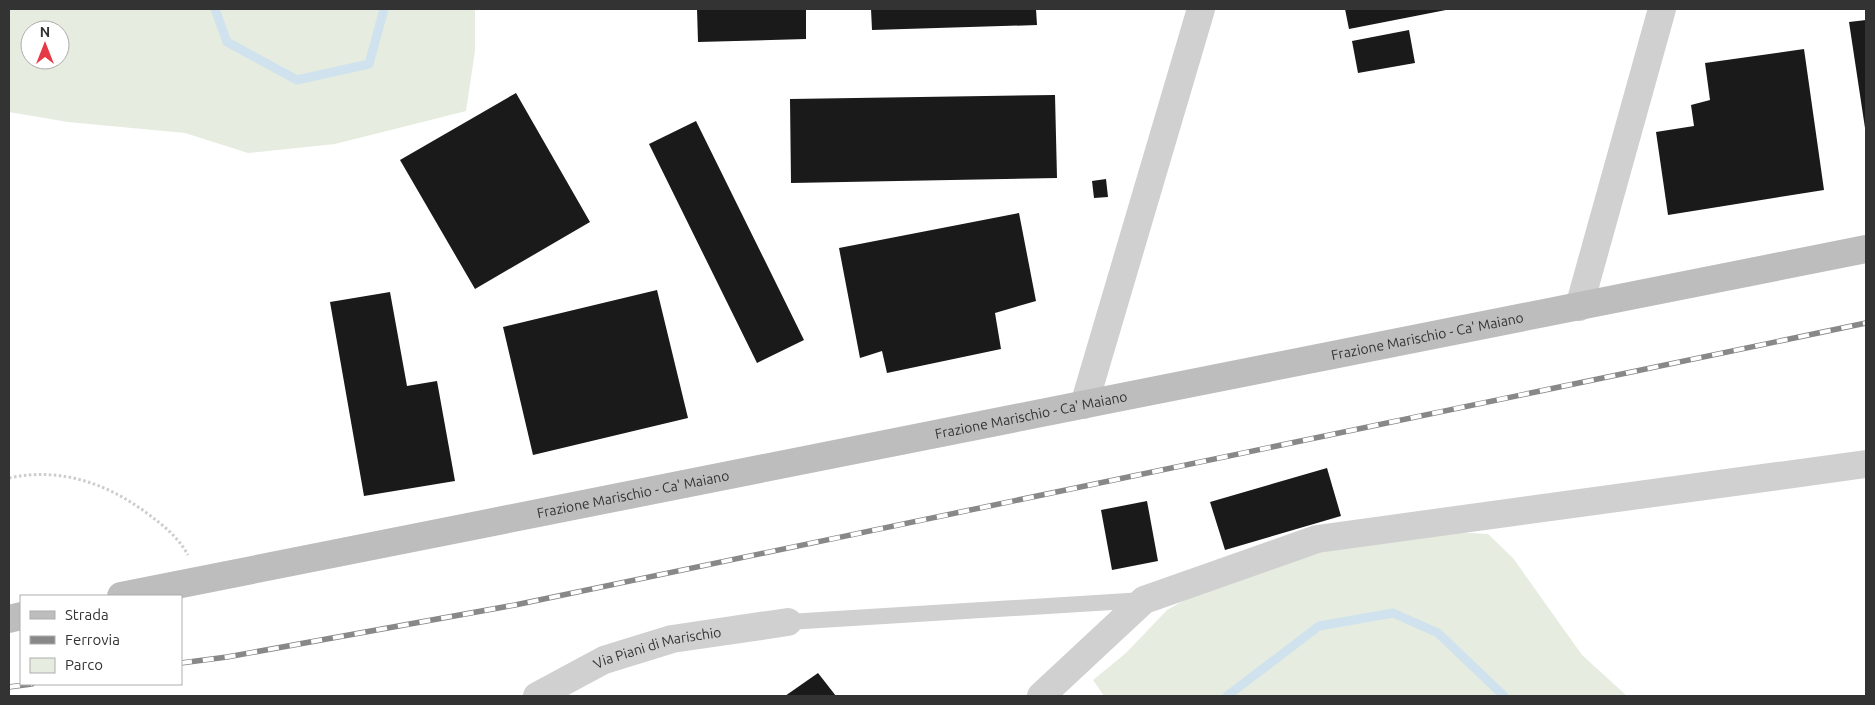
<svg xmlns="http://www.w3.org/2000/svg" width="1875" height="705" viewBox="0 0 1875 705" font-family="Ubuntu,sans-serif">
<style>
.green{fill:#e6ecdf;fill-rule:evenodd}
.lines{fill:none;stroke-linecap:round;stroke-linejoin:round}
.stream{stroke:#cfe2ee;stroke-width:9}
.building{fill:#1a1a1a}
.path{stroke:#cdcdcd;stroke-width:3;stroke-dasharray:2.5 2.5;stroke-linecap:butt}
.lane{stroke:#d0d0d0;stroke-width:16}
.street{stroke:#d0d0d0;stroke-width:28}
.secondary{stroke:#bdbdbd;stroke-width:28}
.rail-casing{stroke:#888;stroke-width:5.5}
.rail{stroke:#fff;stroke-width:4;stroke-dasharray:11;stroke-linecap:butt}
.labels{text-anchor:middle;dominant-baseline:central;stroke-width:5;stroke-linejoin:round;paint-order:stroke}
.street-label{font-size:14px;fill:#333;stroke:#fff}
</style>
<rect width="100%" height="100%" fill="#fff"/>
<path class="green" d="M9 9H475V51L466 111 335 144 248 153 185 133 68 122 9 112ZM30 30H60V60H30Z
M1435 531 1488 534 1513 558 1582 655 1627 696H1104L1093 680 1126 653 1167 610 1215 583 1282 556Z"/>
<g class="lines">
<path class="stream" d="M215 9 227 42 297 80 369 64 384 9
M1227 696 1319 626 1393 613 1438 633 1504 696"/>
</g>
<path class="building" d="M697 9H806V39L698 42Z
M871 9H1036L1037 25 872 30Z
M1345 9H1446V10L1349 29Z
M1866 20V128H1865L1849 22Z
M1409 30 1415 63 1358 73 1352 41Z
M1804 49 1824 190 1668 215 1656 132 1694 126 1691 105 1710 100 1705 63Z
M516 93 590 222 475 289 400 160Z
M1055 95 1057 178 791 183 790 99Z
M696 121 804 340 757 363 649 144Z
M1106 179 1108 197 1094 198 1092 181Z
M1019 213 1036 301 995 313 1001 349 887 373 882 351 860 358 839 248Z
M657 290 688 418 533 455 503 327Z
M390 292 407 386 437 381 455 481 364 496 330 302Z
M1327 468 1341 516 1225 550 1210 502Z
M1147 501 1158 561 1112 570 1101 510Z
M818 673 836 696H785Z"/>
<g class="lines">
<path class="path" d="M9 478C60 467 107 483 148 514 164 526 178 537 188 555"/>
<path class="lane" d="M788 622 1144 600"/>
<g class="street">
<path d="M1579 307 1662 9"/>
<path d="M1084 405 1201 9"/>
<path id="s1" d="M537 696 604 660 672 639 788 622"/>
<path d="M1041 696 1144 600 1317 539 1866 464"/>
</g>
<g class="secondary">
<path id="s2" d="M121 596 1866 249"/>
<path d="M9 619 21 616"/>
</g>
<defs>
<path id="rail" d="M181 663 227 657 515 605 1866 323
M9 687 32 684"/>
</defs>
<use href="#rail" class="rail-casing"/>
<use href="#rail" class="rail"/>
</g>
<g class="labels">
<g class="street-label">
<text stroke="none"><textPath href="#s2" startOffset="1332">Frazione Marischio - Ca' Maiano</textPath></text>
<text stroke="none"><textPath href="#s2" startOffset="928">Frazione Marischio - Ca' Maiano</textPath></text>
<text stroke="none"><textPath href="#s2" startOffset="522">Frazione Marischio - Ca' Maiano</textPath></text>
<text stroke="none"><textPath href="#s1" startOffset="131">Via Piani di Marischio</textPath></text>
</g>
</g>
<rect width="1875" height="705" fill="none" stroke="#333333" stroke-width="20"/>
<rect x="20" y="595" width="162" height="90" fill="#ffffff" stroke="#adadad"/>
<rect x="30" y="611" width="25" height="8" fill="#bdbdbd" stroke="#adadad"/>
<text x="65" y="620" font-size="15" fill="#333333">Strada</text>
<rect x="30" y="636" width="25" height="8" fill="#888888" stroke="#adadad"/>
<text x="65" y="645" font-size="15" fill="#333333">Ferrovia</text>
<rect x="30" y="658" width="25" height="15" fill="#e6ecdf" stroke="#adadad"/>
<text x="65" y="670" font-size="15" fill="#333333">Parco</text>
<g transform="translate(45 45)"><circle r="24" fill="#ffffff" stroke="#adadad"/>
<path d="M0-4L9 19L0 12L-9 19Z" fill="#e63946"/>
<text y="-8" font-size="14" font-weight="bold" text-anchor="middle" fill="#333333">N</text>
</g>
</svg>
